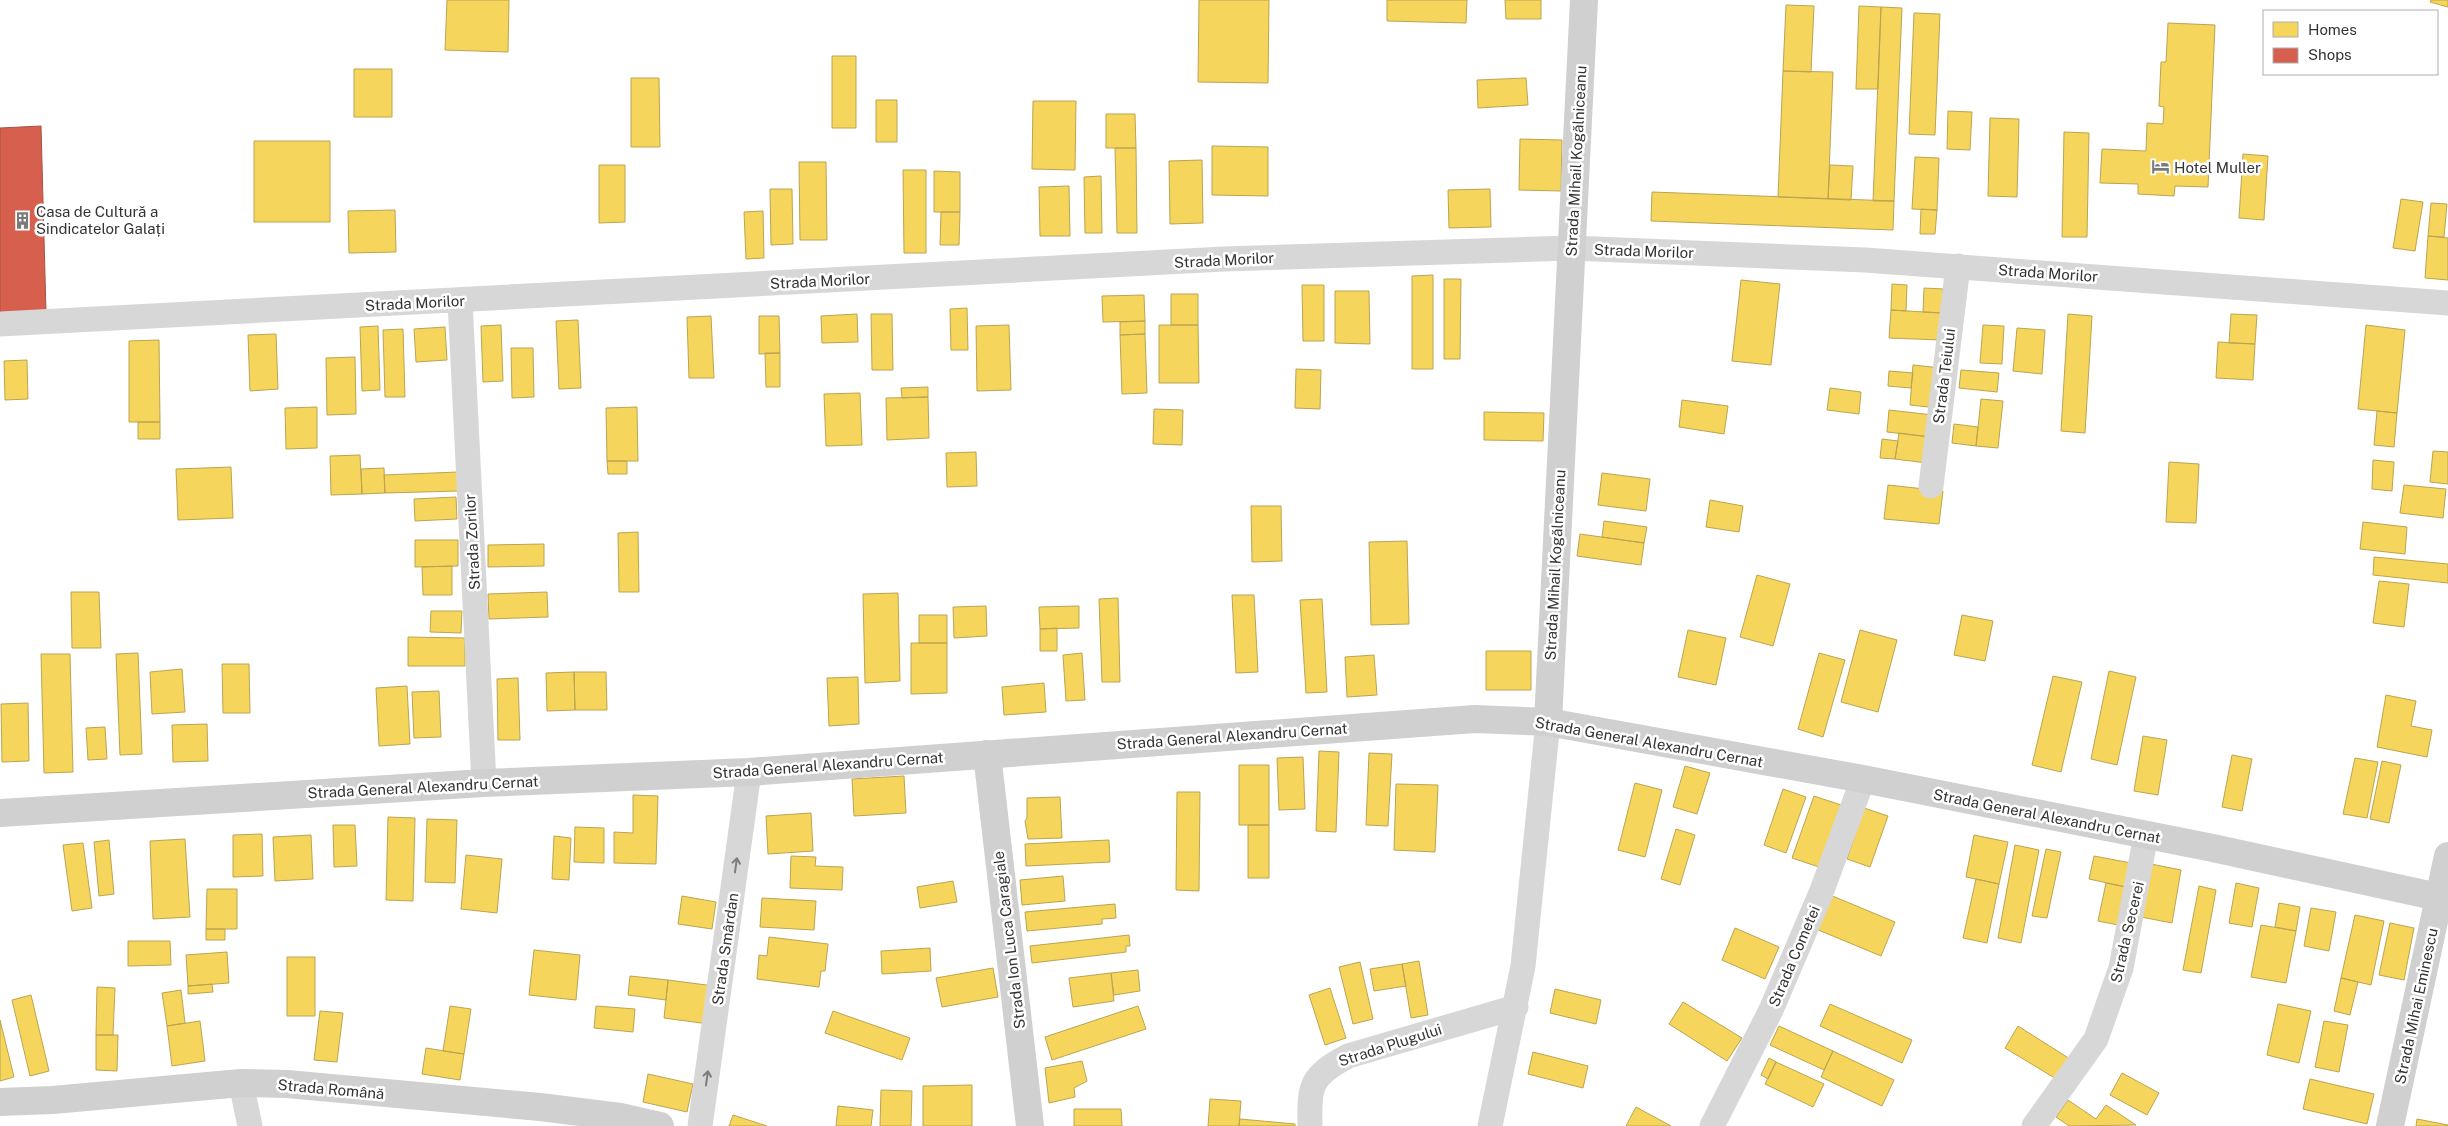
<svg xmlns="http://www.w3.org/2000/svg" width="2448" height="1126" viewBox="0 0 2448 1126" font-family="'Public Sans',sans-serif">
<style>
.homes{fill:#f6d55c;stroke:#bca450}
.shops{fill:#d6604d;stroke:#a55245}
.lines{fill:none;stroke-linecap:round;stroke-linejoin:round}
.street{stroke:#d7d7d7;stroke-width:25}
.secondary{stroke:#d0d0d0;stroke-width:28}
.oneway{stroke:#7d7d7d}
.labels{text-anchor:middle;dominant-baseline:central;stroke-width:5;stroke-linejoin:round;paint-order:stroke}
.street-label{font-size:15px;fill:#333;stroke:#fff}
.poi-label{font-size:15px;fill:#333;stroke:#fff;text-anchor:start}
</style>
<rect width="100%" height="100%" fill="#fff"/>
<path class="homes" d="M447 0H509L508 52 445 50Z
M1199 0H1269L1268 83 1198 82Z
M1387 0H1467L1466 23 1387 21Z
M1505 0H1541V19H1506Z
M2431 0H2448V7L2430 2Z
M1786 5 1814 6 1811 72 1783 71Z
M1859 6 1881 7 1878 89H1856Z
M1881 7 1902 8 1894 201H1873Z
M1914 13 1940 14 1935 135 1909 134Z
M2168 23 2215 25 2208 187 2175 186 2174 196 2138 194V184L2100 183 2102 149 2146 151 2147 123 2163 124 2164 107 2159 106 2161 62H2166Z
M832 56H856V128H832Z
M354 69H392V117H354Z
M1783 71 1833 72 1828 199 1778 197Z
M631 78H659L660 147H631Z
M1526 78 1528 105 1478 108 1477 80Z
M876 100H897V142H876Z
M1033 101H1076L1075 170 1032 169Z
M1948 111 1972 112 1970 150 1947 149Z
M1106 114H1135L1136 148H1106Z
M1990 118 2019 119 2017 197 1988 196Z
M2064 132 2089 133 2087 237H2062Z
M1520 139 1562 140 1561 191 1519 190Z
M254 141H330V222H254Z
M1212 146 1268 147V196L1212 195Z
M1115 148H1136L1137 233H1117Z
M2243 154 2268 156 2264 220 2239 218Z
M1915 157 1939 158 1937 210 1912 209Z
M1202 160 1203 223 1170 224 1169 161Z
M799 162H826L827 240H800Z
M599 165H625V222L599 223Z
M1830 165 1853 166 1851 200 1828 199Z
M903 170H926V253H904Z
M934 171 960 172V212H934Z
M1101 176 1102 233H1085L1084 177Z
M1069 186 1070 236H1040L1039 187Z
M770 189H792L793 244 771 245Z
M1490 189 1491 227 1449 228 1448 190Z
M1652 192 1894 201 1893 230 1651 221Z
M2401 199 2423 202 2415 251 2393 248Z
M2431 203 2447 204 2444 237 2428 236Z
M1921 209 1937 210 1935 234H1920Z
M395 210 396 252 349 253 348 211Z
M763 211 764 258 746 259 744 212Z
M941 212H960L959 245H940Z
M2428 236 2448 238V280L2425 278Z
M1433 275V369H1412V276Z
M1444 279H1461L1460 359H1444Z
M1741 280 1780 284 1771 365 1732 361Z
M1892 284 1907 285 1906 311 1891 310Z
M1302 285H1324V341H1303Z
M1924 288 1943 289 1942 313 1923 312Z
M1335 291H1369L1370 344 1335 343Z
M1171 294H1198V325H1171Z
M1144 295 1145 321 1103 322 1102 296Z
M967 308 968 350H951L950 309Z
M1891 310 1942 313 1941 340 1889 338Z
M857 314 858 342 822 343 821 316Z
M871 314H892L893 370H872Z
M2068 314 2092 316 2085 433 2061 431Z
M2231 314 2257 315 2255 344 2229 343Z
M711 316 714 378H689L687 317Z
M759 316H779L780 353 759 354Z
M578 320 581 388 559 389 556 321Z
M1145 321V334L1120 335V322Z
M501 325 503 381 483 382 481 326Z
M1009 325 1011 390 977 391 976 326Z
M1159 325H1198L1199 383H1159Z
M1983 325 2004 326 2002 364 1980 363Z
M2366 325 2405 330 2397 413 2358 409Z
M378 326 380 390 362 391 360 327Z
M445 327 447 360 416 362 414 329Z
M2017 328 2045 330 2042 374 2013 371Z
M403 329 405 397H385L383 330Z
M276 334 278 389 250 391 248 335Z
M1145 334 1147 393 1122 394 1120 335Z
M159 340 160 422H129V341Z
M2218 342 2255 344 2253 380 2216 378Z
M511 348H533L534 397 512 398Z
M765 353H780V387H766Z
M355 357 356 414 327 415 326 358Z
M27 360 28 399 5 400 4 361Z
M1913 365 1941 368 1938 408 1910 405Z
M1296 369 1321 370 1320 409 1295 408Z
M1961 370 1999 373 1997 392 1959 388Z
M1889 371 1913 373 1911 388 1888 386Z
M928 387V397L902 398 901 388Z
M1830 388 1861 392 1859 414 1827 410Z
M860 393 862 445 826 446 824 394Z
M928 397 929 438 887 440 886 398Z
M1981 399 2003 401 1998 448 1976 446Z
M1682 400 1728 406 1724 434 1679 427Z
M317 407V448L286 449 285 408Z
M637 407 638 461H607L606 408Z
M1154 409 1183 410 1182 445 1153 444Z
M1889 410 1933 415 1930 437 1887 432Z
M2377 411 2397 413 2394 447 2374 445Z
M1484 412 1544 413 1543 441 1484 440Z
M138 422H160V439H138Z
M1954 424 1978 427 1976 446 1952 443Z
M1899 433 1930 437 1927 463 1895 459Z
M1882 439 1898 441 1895 459 1880 458Z
M2433 451 2448 452V484L2430 482Z
M976 452 977 486 947 487 946 453Z
M360 455 362 494 331 495 330 456Z
M2373 460 2394 462 2392 491 2372 489Z
M607 461H627V474H608Z
M2169 462 2199 464 2196 523 2166 522Z
M231 467 233 518 178 520 176 469Z
M384 468 385 493 362 494 361 469Z
M458 472V491L385 493 384 475Z
M1602 473 1650 479 1646 511 1598 505Z
M1888 485 1943 491 1939 524 1884 519Z
M2404 485 2446 489 2443 518 2400 513Z
M456 497 457 519 415 521 414 499Z
M1710 500 1743 506 1739 532 1706 527Z
M1251 506H1281L1282 561 1252 562Z
M1604 521 1647 527 1644 543 1602 537Z
M2363 522 2407 527 2405 554 2360 549Z
M638 532 639 592H619L618 533Z
M1580 534 1644 543 1641 565 1577 556Z
M415 540H458V566L415 567Z
M1407 541 1409 624 1371 625 1369 542Z
M544 544V566L488 567V545Z
M2374 557 2448 564V583L2373 575Z
M452 566V595H423L422 567Z
M1757 575 1790 584 1773 646 1740 637Z
M2379 581 2409 584 2404 627 2373 623Z
M71 592H99L101 648H72Z
M547 592 548 617 489 619 488 594Z
M898 593 900 681 865 683 863 594Z
M1232 595H1254L1258 672 1236 673Z
M1118 598 1120 682H1102L1099 599Z
M1322 599 1327 692 1306 693 1300 600Z
M986 606 987 636 954 638 953 607Z
M1079 606V628L1040 629 1039 607Z
M431 611H462L461 633 430 632Z
M919 615H947V643H919Z
M1962 615 1993 621 1985 661 1954 655Z
M1057 628V651H1040V629Z
M1688 630 1726 638 1716 685 1678 677Z
M1860 630 1897 640 1878 712 1841 702Z
M408 637 465 638V666H408Z
M911 643H947V693L911 694Z
M1486 651H1531V690H1486Z
M138 653 142 754 120 755 116 654Z
M1082 653 1085 700 1066 701 1063 655Z
M1819 653 1845 660 1823 737 1798 729Z
M41 654H70L73 772 44 773Z
M1374 655 1377 695 1347 697 1345 657Z
M222 664H249L250 713H223Z
M182 669 185 712 152 714 150 672Z
M2109 671 2136 677 2117 765 2091 759Z
M574 672 575 710 547 711 546 673Z
M574 672H606L607 710H575Z
M2053 676 2082 682 2061 772 2032 765Z
M858 677 859 724 829 726 827 678Z
M518 678 520 740H498L497 679Z
M1044 683 1046 712 1004 715 1002 687Z
M407 686 410 744 379 746 376 688Z
M439 691 441 737 414 738 412 692Z
M2386 695 2416 701 2411 726 2432 730 2427 757 2377 747Z
M28 703 29 761 2 762 1 704Z
M207 724 208 761 173 762 172 725Z
M105 727 107 759 88 760 86 728Z
M2143 736 2167 740 2158 795 2134 791Z
M1319 751 1339 752 1336 832 1316 831Z
M1369 753 1392 754 1388 826 1366 825Z
M2232 755 2252 759 2242 811 2222 807Z
M1303 757 1305 809 1279 810 1277 758Z
M2355 758 2378 762 2367 818 2343 814Z
M2382 761 2401 765 2389 823 2370 819Z
M1239 765H1269V825H1239Z
M1685 766 1710 773 1697 814 1673 807Z
M904 776 906 813 854 816 852 779Z
M1635 783 1662 790 1645 857 1618 850Z
M1396 784 1438 785 1435 852 1394 850Z
M1783 789 1806 797 1786 853 1764 845Z
M1177 792H1200L1199 891 1176 890Z
M633 795 658 796 656 864 614 863V832L633 833Z
M1814 796 1841 805 1819 867 1792 858Z
M1060 797 1062 838 1028 839 1025 821 1027 818V798Z
M1864 808 1888 816 1870 867 1847 859Z
M811 813 813 851 768 854 766 816Z
M388 817 415 818 413 901 386 900Z
M427 819 457 820 455 883 425 882Z
M333 825H355L357 866 334 867Z
M1248 825H1269V878H1248Z
M575 827 604 828V863L574 862Z
M1676 829 1695 835 1680 885 1661 879Z
M262 834 263 876 233 877V835Z
M311 835 313 879 275 881 273 837Z
M1974 835 2008 842 1999 884 1966 877Z
M554 836 571 838 569 880 552 879Z
M185 839 190 917 153 919 150 841Z
M109 840 114 894 99 896 94 842Z
M1109 840 1110 862 1026 866 1025 844Z
M83 843 92 908 72 911 63 845Z
M2015 845 2039 850 2021 943 1998 938Z
M2046 849 2061 852 2047 918 2032 916Z
M466 855 502 859 497 913 461 909Z
M791 856 816 857 815 866 843 867 842 890 790 888Z
M2094 856 2131 863 2126 887 2089 879Z
M2151 864 2181 870 2172 923 2141 917Z
M1063 876 1065 901 1022 905 1020 880Z
M1976 879 1999 884 1987 943 1963 938Z
M953 881 957 902 920 908 917 887Z
M2106 883 2126 887 2118 925 2098 921Z
M2236 883 2259 888 2252 927 2229 923Z
M2199 886 2216 890 2201 973 2183 970Z
M207 889H237V929H206Z
M1830 895 1895 922 1881 956 1816 929Z
M682 896 716 902 712 929 678 924Z
M762 898 816 901 814 930 760 927Z
M2279 903 2300 907 2296 931 2275 927Z
M1115 904 1116 918 1102 919V924L1027 931 1025 912Z
M2311 908 2336 912 2329 951 2304 946Z
M2355 915 2384 921 2371 985 2341 978Z
M2390 923 2414 928 2404 980 2379 975Z
M2261 925 2296 931 2286 983 2251 977Z
M1735 928 1779 947 1765 979 1722 960Z
M206 929H225V940H206Z
M1129 935 1130 946H1126V952L1032 963 1030 946Z
M769 937 828 944 825 971H821L819 987 757 979 759 955 767 956Z
M128 941H170L171 965 128 966Z
M930 948 931 971 882 974 881 951Z
M534 950 580 955 576 1000 529 995Z
M227 952 229 983 188 986 186 955Z
M287 957H315V1016H287Z
M1419 961 1428 1015 1411 1018 1402 964Z
M1360 962 1373 1019 1353 1024 1339 967Z
M1402 964 1406 986 1374 991 1370 969Z
M993 968 998 997 942 1007 936 978Z
M1138 970 1140 991 1114 995 1111 973Z
M1111 973 1114 1001 1073 1007 1069 978Z
M630 976 668 980 666 1000 628 995Z
M2341 978 2358 982 2350 1015 2334 1011Z
M668 980 714 986 709 1024 664 1018Z
M212 984 213 992 188 994V986Z
M97 987 115 988 113 1035H96Z
M1330 988 1346 1038 1325 1045 1309 995Z
M1555 989 1601 1000 1596 1024 1550 1013Z
M181 990 185 1023 167 1026 162 993Z
M31 995 49 1071 30 1076 12 1000Z
M1683 1002 1742 1038 1727 1061 1669 1024Z
M1830 1004 1912 1040 1902 1063 1820 1026Z
M2278 1004 2311 1011 2299 1063 2267 1055Z
M450 1006 471 1009 464 1054 443 1051Z
M596 1006 635 1009 633 1032 594 1028Z
M1138 1006 1146 1029 1052 1060 1045 1037Z
M320 1011 343 1013 337 1062 314 1060Z
M833 1011 910 1038 902 1060 825 1033Z
M0 1020 14 1077 0 1081Z
M200 1021 205 1061 172 1066 167 1026Z
M2324 1021 2348 1025 2339 1072 2315 1067Z
M1779 1026 1833 1051 1824 1070 1770 1045Z
M2018 1026 2070 1059 2058 1080 2005 1048Z
M96 1035H118L117 1071 96 1070Z
M426 1048 464 1054 460 1080 422 1074Z
M1833 1051 1894 1080 1882 1106 1821 1077Z
M1533 1052 1588 1066 1583 1088 1528 1074Z
M1769 1058 1776 1062 1768 1079 1761 1075Z
M1082 1061 1087 1081 1074 1088 1075 1097 1049 1103 1045 1068Z
M1776 1062 1824 1084 1813 1107 1765 1084Z
M2122 1073 2159 1093 2147 1115 2110 1095Z
M648 1074 693 1084 687 1112 643 1102Z
M2310 1079 2374 1094 2367 1124 2303 1109Z
M972 1085V1126H923V1086Z
M881 1090 912 1091 911 1126H880Z
M1210 1099 1241 1101 1239 1126H1208Z
M2068 1100 2096 1119 2106 1105 2136 1125 2069 1126 2056 1117Z
M838 1106 873 1110 871 1126H836Z
M1636 1107 1671 1126H1626Z
M1074 1109H1121L1122 1126H1074Z
M733 1115 767 1126H729Z
M1240 1119 1295 1124V1126H1239Z
M2417 1119 2448 1125V1126H2416Z"/>
<path class="shops" d="M41 126 46 313H0V128Z"/>
<g class="lines">
<path class="street" d="M460 301 484 783
M0 324 1224 259 1571 248 1865 260 2448 303
M1931 486 1958 266
M241 1083 250 1126
M700 1126 749 772
M1310 1126C1309 1084 1311 1076 1348 1056L1516 1007
M1490 1126 1523 966 1548 722
M1712 1126 1771 1010 1821 893 1863 779
M2034 1126 2096 1039 2121 968 2146 835"/>
<path class="secondary" d="M1548 722 1584 0
M987 754 1030 1126
M0 813 484 783 749 772 1475 719 1548 722 1863 779 2208 847 2448 899
M0 1102 53 1100 241 1083 287 1084 540 1107 620 1117 660 1126
M2390 1126 2448 856"/>
</g>
<defs><path id="oneway-shaft" d="M-6 0H5M1.5-3L5.5 0L1.5 3" fill="none" stroke-width="1.6" stroke-linecap="round" stroke-linejoin="round" transform="scale(1.25)"/></defs>
<g class="oneway">
<use href="#oneway-shaft" transform="translate(736 865) rotate(-82)"/>
<use href="#oneway-shaft" transform="translate(707 1078) rotate(-82)"/>
</g>
<defs>
<symbol id="hotel-bare" viewBox="-9 -9 18 18"><path d="M-6-4.5h1.5V1H6V5H4.5V3h-9V5H-6ZM-4 0a1.8 1.8 0 1 1 3.6 0ZM.5 0V-2.5h3Q6-2.5 6 0Z" fill="#7a7a7a" stroke="#fff" stroke-width="2.5" paint-order="stroke"/></symbol>
<symbol id="building-bare" viewBox="-9 -9 18 18"><path d="M-4-6H4V6H1V3H-1V6H-4ZM-2.5-4.3h1.7v1.8h-1.7ZM.8-4.3h1.7v1.8H.8ZM-2.5-1h1.7V.8h-1.7ZM.8-1h1.7V.8H.8Z" fill="#7a7a7a" stroke="#fff" stroke-width="2.5" paint-order="stroke"/></symbol>
</defs>
<g fill-rule="evenodd">
<use href="#hotel-bare" x="2148" y="154" width="25" height="25"/>
<use href="#building-bare" x="10" y="208" width="25" height="25"/>
</g>
<g class="labels">
<g class="street-label">
<text transform="translate(1576 161) rotate(-87)">Strada Mihail Kogălniceanu</text>
<text transform="translate(1644 251) rotate(2)">Strada Morilor</text>
<text transform="translate(1224 260) rotate(-3)">Strada Morilor</text>
<text transform="translate(2048 273) rotate(4)">Strada Morilor</text>
<text transform="translate(820 281) rotate(-3)">Strada Morilor</text>
<text transform="translate(415 303) rotate(-3)">Strada Morilor</text>
<text transform="translate(1944 376) rotate(-83)">Strada Teiului</text>
<text transform="translate(472 542) rotate(-93)">Strada Zorilor</text>
<text transform="translate(1555 565) rotate(-87)">Strada Mihail Kogălniceanu</text>
<text transform="translate(1232 736) rotate(-4)">Strada General Alexandru Cernat</text>
<text transform="translate(1649 742) rotate(10)">Strada General Alexandru Cernat</text>
<text transform="translate(828 765) rotate(-4)">Strada General Alexandru Cernat</text>
<text transform="translate(423 787) rotate(-3)">Strada General Alexandru Cernat</text>
<text transform="translate(2047 816) rotate(11)">Strada General Alexandru Cernat</text>
<text transform="translate(2127 932) rotate(-77)">Strada Secerei</text>
<text transform="translate(1009 940) rotate(-97)">Strada Ion Luca Caragiale</text>
<text transform="translate(725 949) rotate(-82)">Strada Smârdan</text>
<text transform="translate(1794 956) rotate(-67)">Strada Cometei</text>
<text transform="translate(2416 1006) rotate(-78)">Strada Mihai Eminescu</text>
<text transform="translate(1390 1045) rotate(-18)">Strada Plugului</text>
<text transform="translate(331 1089) rotate(5)">Strada Română</text>
</g>
<g class="poi-label">
<text x="2174" y="167">Hotel Muller</text>
<text x="36" y="211">Casa de Cultură a<tspan x="36" dy="17">Sindicatelor Galați</tspan></text>
</g>
</g>
<rect x="2263" y="10" width="175" height="65" fill="#ffffff" stroke="#adadad"/>
<rect x="2273" y="22" width="25" height="15" fill="#f6d55c" stroke="#adadad"/>
<text x="2308" y="35" font-size="15" fill="#333333">Homes</text>
<rect x="2273" y="48" width="25" height="15" fill="#d6604d" stroke="#adadad"/>
<text x="2308" y="60" font-size="15" fill="#333333">Shops</text>
</svg>
